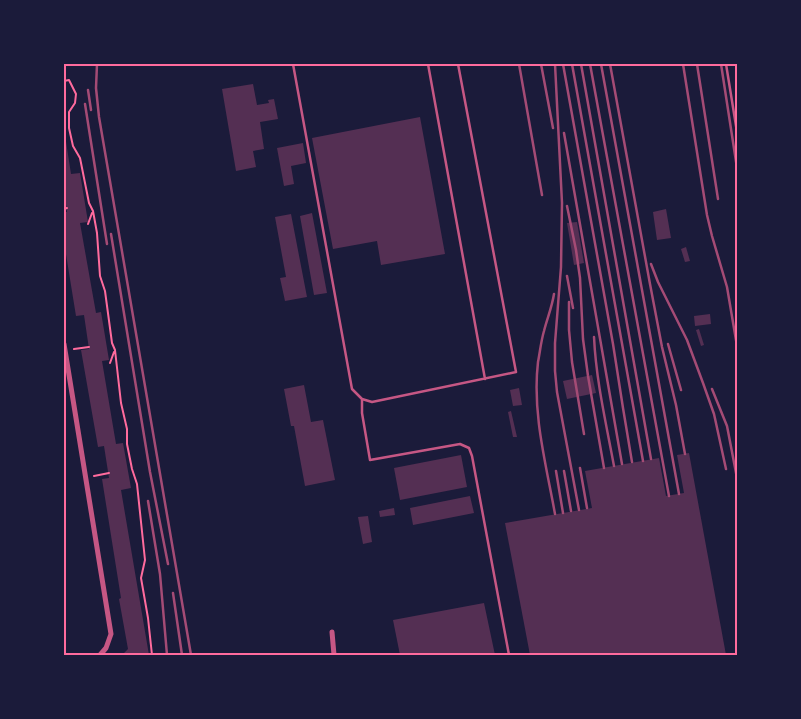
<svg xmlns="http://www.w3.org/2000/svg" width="801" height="719" viewBox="0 0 801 719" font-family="'Noto Sans',sans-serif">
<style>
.building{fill:#542f53}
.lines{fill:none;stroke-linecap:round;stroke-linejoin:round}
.path{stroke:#ff6b9d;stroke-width:2}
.service{stroke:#c65784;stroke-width:2.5}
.minor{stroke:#c65784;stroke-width:5}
.rail{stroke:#a44b75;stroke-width:2.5}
.neatline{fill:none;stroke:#ff6b9d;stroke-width:2}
</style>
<rect width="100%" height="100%" fill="#1b1b3a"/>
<path class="building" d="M253 84 257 105 269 103 268 100 274 99 278 119 260 122 264 149 253 151 256 167 236 171 222 89Z
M420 117 445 254 381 265 377 241 333 249 312 138Z
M64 135H65L71 174 80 173 88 222 80 223 96 313 101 312 109 360 102 361 116 444 123 443 131 488 121 490 149 655H122L128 649 119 599 121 598 102 479 109 478 104 446 98 447 81 350 89 349 84 315 76 316 64 242V212H67L64 190Z
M303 143 306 163 291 166 294 184 284 186 277 148Z
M666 209 671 238 657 240 653 212Z
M312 213 327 293 314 295 300 216Z
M291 214 307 297 285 301 280 278 286 277 275 217Z
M577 222 584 263 574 265 567 223Z
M686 247 690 261 685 262 681 249Z
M710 314 711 324 695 326 694 316Z
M699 329 704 345 701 346 696 330Z
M592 375 596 393 567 399 563 381Z
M304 385 311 422 323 420 335 480 305 486 294 426H291L284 389Z
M519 388 522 405 513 406 510 390Z
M511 411 517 437H513L508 412Z
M689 453 726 655H530L505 523 592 508 585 471 659 458 666 496 684 493 677 455Z
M461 455 467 487 400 500 394 468Z
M470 496 474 513 413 525 410 508Z
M394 508 395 515 380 517 379 511Z
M368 516 372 542 363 544 358 517Z
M484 603 495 655H400L393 620Z"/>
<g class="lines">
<path class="path" d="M64 81 69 80 76 94 75 103 69 112V128L73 146 80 158 89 203 93 211 97 233 100 276 105 291 112 343 115 350 121 403 127 429V444L132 469 137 484 145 560 141 578 148 618 152 655
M64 209 67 208
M88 224 92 213
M74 349 89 347
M110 363 114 352
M94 476 109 473"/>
<path class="service" d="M293 64 352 389 362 399 372 402 516 372 458 64
M428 64 485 379
M726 64 737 132
M362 399V413L370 460 460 444 469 448 472 456 509 655"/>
<path class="minor" d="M64 344 111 634 106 648 100 655
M332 632 334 655"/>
<path class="rail" d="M97 64 96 88 99 117 191 655
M519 64 542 195
M541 64 553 128
M555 64 562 203 561 267 555 343V371L557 392 579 510
M563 64 613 344 623 408 632 462
M572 64 643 461
M581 64 651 459
M590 64 669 496
M601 64 679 494
M610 64 650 284 662 347 676 405 685 454
M683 64 707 215 712 236 727 287 737 346
M697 64 718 199
M721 64 737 168
M88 90 91 110
M85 104 107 244
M564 133 622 464
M567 206 576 250 580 278 583 339 588 376 604 468
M111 234 150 472 168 564
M651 264 658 282 687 340 703 383 714 414 726 469
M567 276 573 308
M554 294C552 307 547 319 544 331 541 341 540 352 538 362 532 413 546 464 555 514
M569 302V330L572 362 584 434
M594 337C596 380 606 423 614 466
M668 344 681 390
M712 389 727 426 737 478
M580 468 587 508
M556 471 563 513
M564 471 571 511
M148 501 160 574 167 655
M173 593 182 655"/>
</g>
<rect width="801" height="719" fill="none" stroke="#1b1b3a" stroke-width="130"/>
<rect x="65" y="65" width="671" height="589" class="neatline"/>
</svg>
